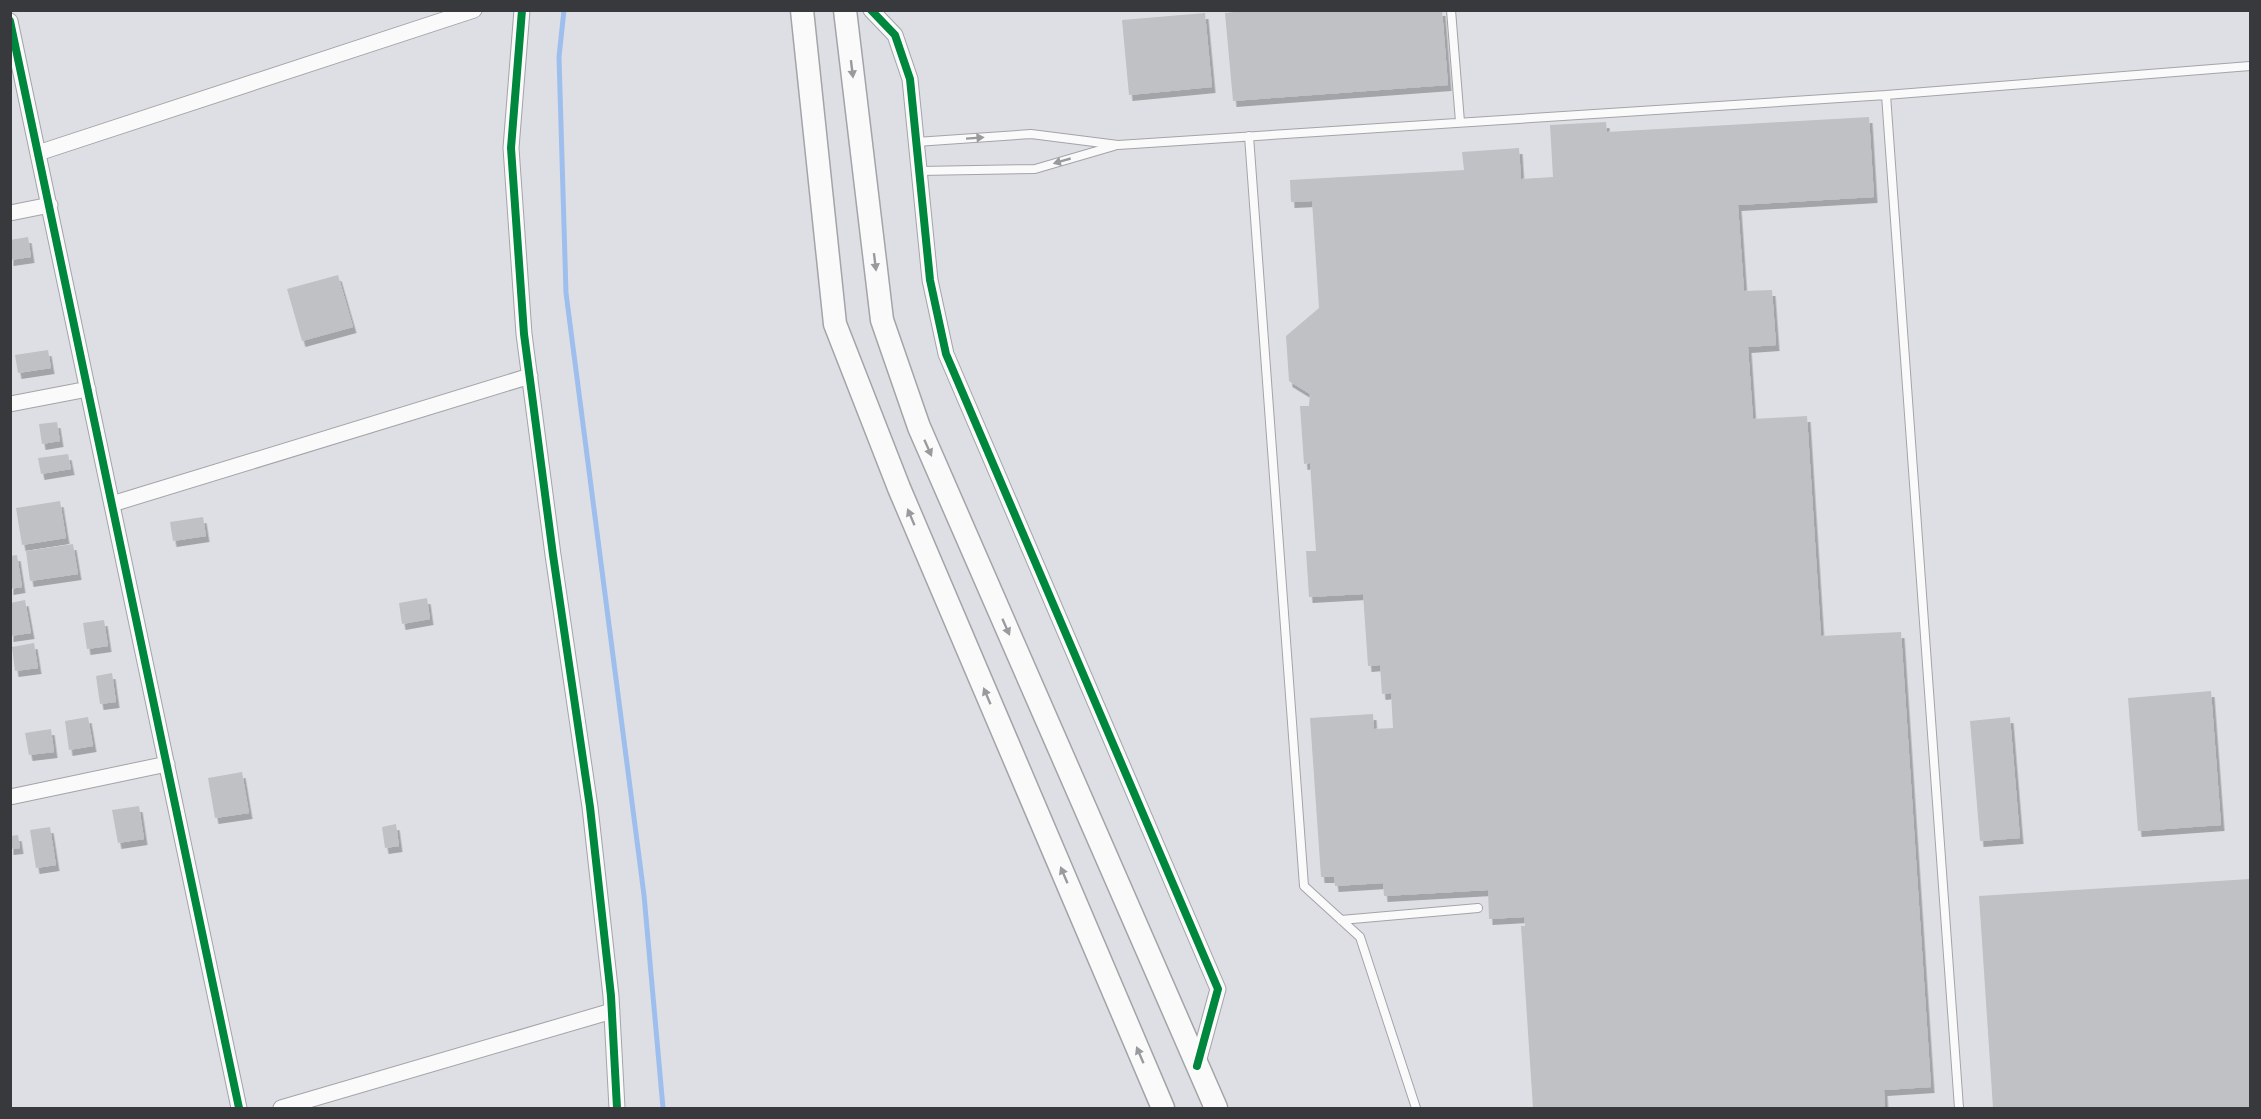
<svg xmlns="http://www.w3.org/2000/svg" width="2261" height="1119" viewBox="0 0 2261 1119" font-family="'Nunito Sans',sans-serif">
<style>
.lines{fill:none;stroke-linecap:round;stroke-linejoin:round}
.stream{stroke:#9ebfed;stroke-width:5}
.building{fill:#bfc1c5;filter:url(#shadow)}
.lane-casing{stroke:#a3a4a7;stroke-width:10}
.street-casing{stroke:#a3a4a7;stroke-width:17}
.secondary-casing{stroke:#a3a4a7;stroke-width:25}
.lane{stroke:#fafafb;stroke-width:8}
.street{stroke:#fafafb;stroke-width:15}
.secondary{stroke:#fafafb;stroke-width:22}
.cycleway-casing{stroke:#fff;stroke-width:11}
.cycleway{stroke:#00873e;stroke-width:8}
.oneway{fill:#989a9c}
</style>
<defs>
<filter id="shadow"><feDropShadow dx="3.5" dy="6" stdDeviation="0" flood-color="#0004"/></filter>
</defs>
<rect width="100%" height="100%" fill="#dedfe4"/>
<g class="lines">
<path class="stream" d="M564 10 559 57 566 293 644 895 663 1108"/>
</g>
<path class="building" d="M1253 10H1442L1448 85 1233 101 1225 13Z
M1205 13 1212 87 1129 95 1122 20Z
M1869 117 1874 197 1738 205 1744 291 1772 290 1776 345 1748 347 1753 419 1807 416 1821 636 1901 632 1931 1087 1884 1090 1885 1108H1533L1521 926H1525L1524 917 1489 919 1488 890 1384 896 1383 883 1335 886 1334 877H1321L1310 718 1373 714 1374 729 1393 728 1391 693 1382 694 1380 665 1368 666 1363 594 1309 597 1306 551H1316L1310 463 1304 464 1300 406H1309L1310 394 1289 381 1286 336 1319 308 1312 201 1291 202 1290 180 1464 170 1462 152 1519 148 1521 179 1553 177 1550 125 1606 122 1607 132Z
M28 237 31 257 10 260V240Z
M338 275 353 327 302 341 287 289Z
M48 350 51 368 18 373 15 355Z
M57 422 60 441 42 444 39 424Z
M68 454 71 469 41 474 38 458Z
M60 501 66 538 22 545 16 508Z
M203 517 206 536 173 541 170 522Z
M73 544 78 574 30 581 26 551Z
M17 555 22 587 10 589V556Z
M427 598 430 619 402 624 399 603Z
M25 600 31 633 10 636V603Z
M104 620 108 646 87 649 83 623Z
M34 643 38 668 15 671 12 647Z
M112 673 116 702 100 704 96 676Z
M2211 691 2221 825 2138 831 2128 698Z
M88 717 93 746 69 750 65 721Z
M2010 717 2020 838 1980 841 1970 721Z
M51 729 54 752 29 755 25 733Z
M242 772 249 813 215 818 208 778Z
M139 806 144 839 118 843 112 810Z
M396 824 399 846 385 848 382 827Z
M50 827 56 865 36 868 30 830Z
M18 835 20 848 10 849V836Z
M2250 879V1108H1993L1979 896Z"/>
<g class="lines">
<defs>
<path id="lane" d="M1451 10 1460 122
M1886 95 1959 1108
M1249 136 1304 886 1360 937 1416 1108
M916 142 1031 134 1118 145 1886 95 2250 66
M919 171 1035 169 1114 146
M1341 920 1478 908"/>
<path id="street" d="M522 10 511 148 524 334 553 555 590 807 611 996 617 1108
M871 10 895 35 910 79 930 280 946 354 1218 989 1197 1066
M10 21 239 1108
M38 153 474 10
M10 213 50 205
M10 404 88 389
M112 504 530 376
M10 797 167 764
M281 1108 612 1011"/>
<path id="secondary" d="M802 10 835 324 899 488 1163 1108
M845 10 882 320 919 427 1216 1108"/>
</defs>
<use href="#lane" class="lane-casing"/>
<use href="#street" class="street-casing"/>
<use href="#secondary" class="secondary-casing"/>
<use href="#lane" class="lane"/>
<use href="#street" class="street"/>
<use href="#secondary" class="secondary"/>
<defs>
<path id="cycleway" d="M522 10 511 148 524 334 553 555 590 807 611 996 617 1108
M871 10 895 35 910 79 930 280 946 354 1218 989 1197 1066
M10 21 239 1108"/>
</defs>
<use href="#cycleway" class="cycleway-casing"/>
<use href="#cycleway" class="cycleway"/>
</g>
<defs><path id="oneway-solid" d="M-6-.8H1V-3.2L6.5 0L1 3.2V.8H-6Z" transform="scale(1.5)"/></defs>
<g class="oneway">
<use href="#oneway-solid" transform="translate(852 69) rotate(83)"/>
<use href="#oneway-solid" transform="translate(975 138) rotate(-4)"/>
<use href="#oneway-solid" transform="translate(1062 161) rotate(164)"/>
<use href="#oneway-solid" transform="translate(875 262) rotate(83)"/>
<use href="#oneway-solid" transform="translate(928 448) rotate(66)"/>
<use href="#oneway-solid" transform="translate(911 517) rotate(-113)"/>
<use href="#oneway-solid" transform="translate(1006 627) rotate(66)"/>
<use href="#oneway-solid" transform="translate(987 696) rotate(-113)"/>
<use href="#oneway-solid" transform="translate(1064 875) rotate(-113)"/>
<use href="#oneway-solid" transform="translate(1140 1055) rotate(-113)"/>
</g>
<rect width="2261" height="1119" fill="none" stroke="#37393c" stroke-width="24"/>
</svg>
